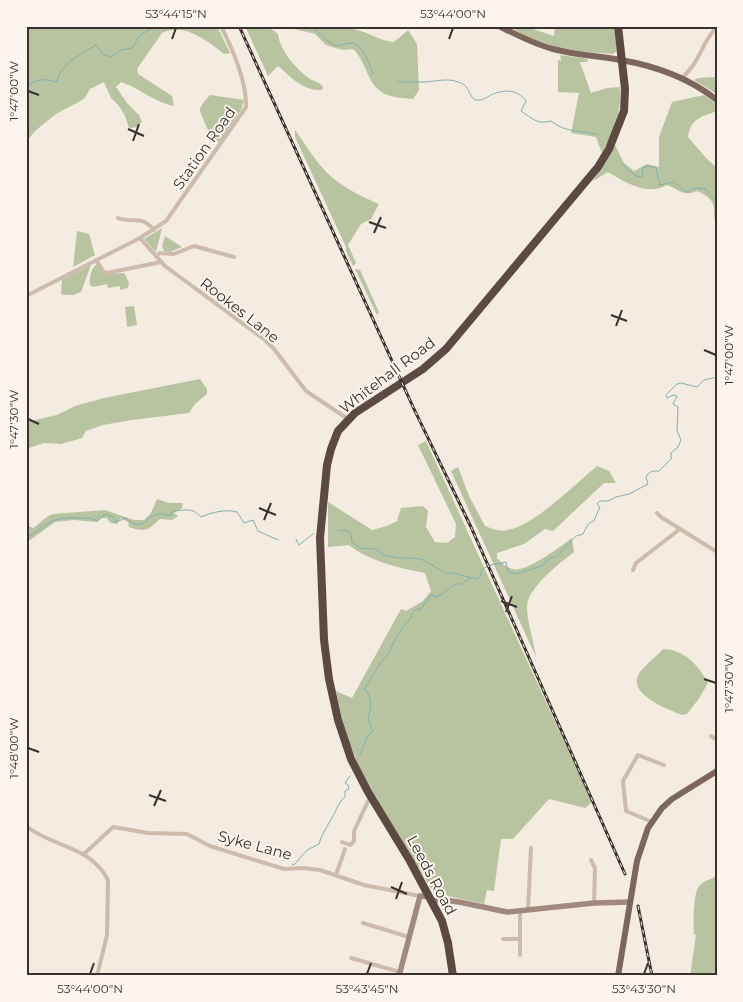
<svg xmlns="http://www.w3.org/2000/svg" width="743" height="1002" viewBox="0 0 743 1002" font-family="Montserrat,sans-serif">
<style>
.green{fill:#b8c4a0}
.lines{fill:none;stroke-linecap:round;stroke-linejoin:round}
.stream{stroke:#7fb0b2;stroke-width:1}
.street{stroke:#cdbbac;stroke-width:4}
.secondary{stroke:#a18a7d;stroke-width:5.5}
.primary{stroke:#7d675c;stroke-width:6}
.highway{stroke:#5c4a42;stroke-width:8}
.rail-casing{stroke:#3b302b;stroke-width:3}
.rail{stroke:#fbf5ee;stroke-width:1;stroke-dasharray:4;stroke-linecap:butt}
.ticks{fill:none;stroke:#3b302b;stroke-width:2}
.labels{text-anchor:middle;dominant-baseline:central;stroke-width:4;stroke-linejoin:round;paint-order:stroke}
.street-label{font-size:15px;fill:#3b302b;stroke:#fbf5ee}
.neatline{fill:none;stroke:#3b302b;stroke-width:2}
.ticks-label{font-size:12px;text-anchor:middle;fill:#3b302b}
</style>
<rect width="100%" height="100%" fill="#f4ebe1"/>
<path class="green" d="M26 26H217L230 53 224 54C208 41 184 22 162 33L137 69 138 74 172 96 174 106C155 103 140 88 121 82L116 87 127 103 139 115 142 122 137 127 129 128 125 116 119 106 111 98 104 82 90 89 84 99 56 114 35 131 26 142Z
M245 26H267L278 34C280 51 296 69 310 79 315 82 320 82 323 87L322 90C303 91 292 78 278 66L268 76Z
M282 26C307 26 333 24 357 30 370 33 380 41 394 42L408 30 417 44 419 90 413 99C405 98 393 98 385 94 367 86 367 62 353 49L342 50 326 45 315 34Z
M509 26H524L554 36 555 26H614L617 51 613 54C577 52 539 47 509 26Z
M560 55 588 59 587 62H580L591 93 607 88 620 87C621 116 615 128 602 153L596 137 571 133 579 93 558 92V60L561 61Z
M713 77 717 78V94L694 80 698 78Z
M210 95 244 100 241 110 219 142 211 140C210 132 199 112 200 109 201 104 207 99 210 95Z
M704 95 717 104V111C701 117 691 118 688 137L706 158 717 168V227C710 210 722 202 697 191 682 197 681 190 667 185 647 196 626 183 608 172L593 181 615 145 624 163 634 171 647 164 659 167V137L672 102Z
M295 130C303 141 311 154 320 165 335 184 358 195 379 204L371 219 361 224 348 245 356 263 353 266 346 251V247L295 137Z
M162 228 156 252 144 239Z
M77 231 89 234 95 255 73 267Z
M165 236 182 247 170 252 164 251 162 246Z
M97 264 104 274 124 273 129 282 128 288 120 290V286L108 288 107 284 93 287 90 285C89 278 91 268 97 264Z
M91 265 81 292 74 295H63L61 293 62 280Z
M355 269 360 270 379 312 377 315Z
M134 306 137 325 127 327 125 307Z
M200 379 207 389V394L195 404 189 413 132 420 103 425 86 431 82 438 61 444 44 443 26 449V422L57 415 75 406 104 398Z
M426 441 592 802 585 808 549 799 513 839H501L494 891 487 890 484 904 434 893 365 781 344 730 336 691 352 698 401 609 406 611 423 601 431 591 425 573C399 568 369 561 349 545L328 547V502L372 530 387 526 397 521 401 508 423 506 428 511 426 527 435 542 447 543 455 537 456 524 418 445Z
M597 466 609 471 616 483H604L553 531 545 529 524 544 497 553V558C501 562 507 568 513 569 526 573 561 546 572 538L574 552C560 563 527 588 527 607 527 621 534 642 536 657L451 471 458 467 469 496 485 526C493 529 499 532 507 530 533 527 576 483 597 466Z
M157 499 169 503H183L182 508 174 513 178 516 172 520 160 519C148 530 145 533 129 527L128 522 121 518 117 524 110 523 107 518H100L97 522 74 520 55 522 26 543V525L33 528C41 523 44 517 53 514L105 510 134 520H144L151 513Z
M663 649C684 649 699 666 708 683L698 700 687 714 682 715C668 709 625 694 640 672 646 664 656 657 663 649Z
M717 876V976H690L696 935 694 934C693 924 693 894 699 886 703 881 711 879 717 876Z"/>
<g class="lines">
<path class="stream" d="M310 26C319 30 323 39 332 44 339 48 344 43 351 43 363 43 369 65 373 74
M398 82C407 82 416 82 425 82 438 81 450 77 463 84 470 88 470 100 477 100 482 101 487 97 491 95 504 89 517 89 526 101L521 111C532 118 537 125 551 121 568 134 579 129 598 135
M26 87C36 79 43 78 56 82 63 62 79 55 96 45L104 55 111 57 121 50 132 48 140 35 151 29 152 26
M622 164 636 176 642 177 643 168 648 166 656 168 660 185 674 182 686 192 696 188 706 189 717 203
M338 531 346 530 351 534 352 542 360 548 375 549 384 555 398 558H415L423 560 446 573H452L477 579 480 577 482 569 491 565 506 562 508 571 511 573H519L541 566 552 557 555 558 576 536 583 534C586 528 588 522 594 521L600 507 597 504 600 501H608L616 497 629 494 648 484 646 477C649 471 653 471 659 471L671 459V453L678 447 681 440 677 431 678 407 673 404 677 396 673 395 667 398 666 395 677 384 681 383 697 387 704 380 717 377
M26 535 30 536C52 520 55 517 82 518 88 518 91 518 97 521L106 514 113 517 116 522 126 518C143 534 145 516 159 514 163 513 167 515 171 516L172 511C184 511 191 506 201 517 213 512 225 509 237 512L244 523 253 520 258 531 278 540
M296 539 299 545 313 534
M360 754 367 737 373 731 368 719C371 709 373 696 364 689 370 681 375 672 380 663 382 659 386 658 388 654 395 640 400 629 411 618L412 614 415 610 421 609 431 595 438 597 439 594 441 595 455 584H461L471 578
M292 865 295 864 307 850 319 844C321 835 326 829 330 821 336 812 337 804 345 797V791L349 789 348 785 345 783 350 776"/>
<path class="street" d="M682 78C687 73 692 68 695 62 703 50 706 37 717 27
M118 218C133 224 141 214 154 230
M140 238 165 266 265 340 274 349 306 391 348 419
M157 256 160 253 174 254 194 246 234 257
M96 260 104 272 107 273 161 262
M26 296 140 238 166 221 246 107C247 83 232 48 221 26
M657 513 661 517 717 552
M633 570 636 563 680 529
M711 736 717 740
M652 822 626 811 623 781 638 755 664 765
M26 826C54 848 91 846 108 880L107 935 97 976
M342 842 350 845 354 841V831L370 797
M84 854 113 827 148 833 187 834 210 846 284 869 303 868 320 870 364 885 420 896
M591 860 595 868 594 903
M336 875 345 849
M528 910 531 848
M363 923 409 937
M503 939H520
M520 955V911
M351 958 400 972"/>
<path class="secondary" d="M432 901 443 900 459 902 507 912 594 903 629 902
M399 976 420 896 430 897"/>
<path class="primary" d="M499 26C517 35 534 44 553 49 575 55 599 56 621 60 656 66 689 78 717 100
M618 976 637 861 648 828 662 808 672 799 717 771"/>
<path class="highway" d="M453 976 448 943 442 921 410 861 368 792 351 759 338 720 329 679 324 640 320 538 327 465 331 449 338 431 355 413 423 369 446 349 598 167 609 149 624 111 625 89 618 26"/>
<defs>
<path id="rail" d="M239 26 414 409 471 527 625 874
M638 906 652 976"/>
</defs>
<use href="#rail" class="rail-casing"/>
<use href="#rail" class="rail"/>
</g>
<path class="ticks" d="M172 39 176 28M449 39 453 28M28 91 39 95M128 129 144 136M133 141 139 124M369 222 386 228M374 233 381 217M611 315 627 321M616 326 622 310M704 350 716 355M28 419 39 424M259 508 276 515M264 520 271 503M501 601 517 607M506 612 512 596M704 679 716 683M28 748 39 752M149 795 166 801M154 806 161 790M391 887 407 894M396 899 402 882M90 974 94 963M367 974 371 963M644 974 648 963"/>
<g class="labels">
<g class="street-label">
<text transform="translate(204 148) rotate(-55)">Station Road</text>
<text transform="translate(240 310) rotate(38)">Rookes Lane</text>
<text transform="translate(387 375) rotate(-37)">Whitehall Road</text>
<text transform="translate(255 845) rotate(15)">Syke Lane</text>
<text transform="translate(432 875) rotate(62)">Leeds Road</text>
</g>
</g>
<rect width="743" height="1002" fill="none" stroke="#fbf5ee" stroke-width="55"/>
<rect x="28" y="28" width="688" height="946" class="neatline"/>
<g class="ticks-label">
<text x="176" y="18">53°44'15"N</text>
<text x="453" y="18">53°44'00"N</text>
<text transform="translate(14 91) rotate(-90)" y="4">1°47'00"W</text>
<text transform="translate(729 355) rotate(-90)" y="4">1°47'00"W</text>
<text transform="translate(14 419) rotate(-90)" y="4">1°47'30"W</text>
<text transform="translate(729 683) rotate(-90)" y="4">1°47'30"W</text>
<text transform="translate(14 748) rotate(-90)" y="4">1°48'00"W</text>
<text x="90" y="993">53°44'00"N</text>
<text x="367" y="993">53°43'45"N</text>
<text x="644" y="993">53°43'30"N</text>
</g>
</svg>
